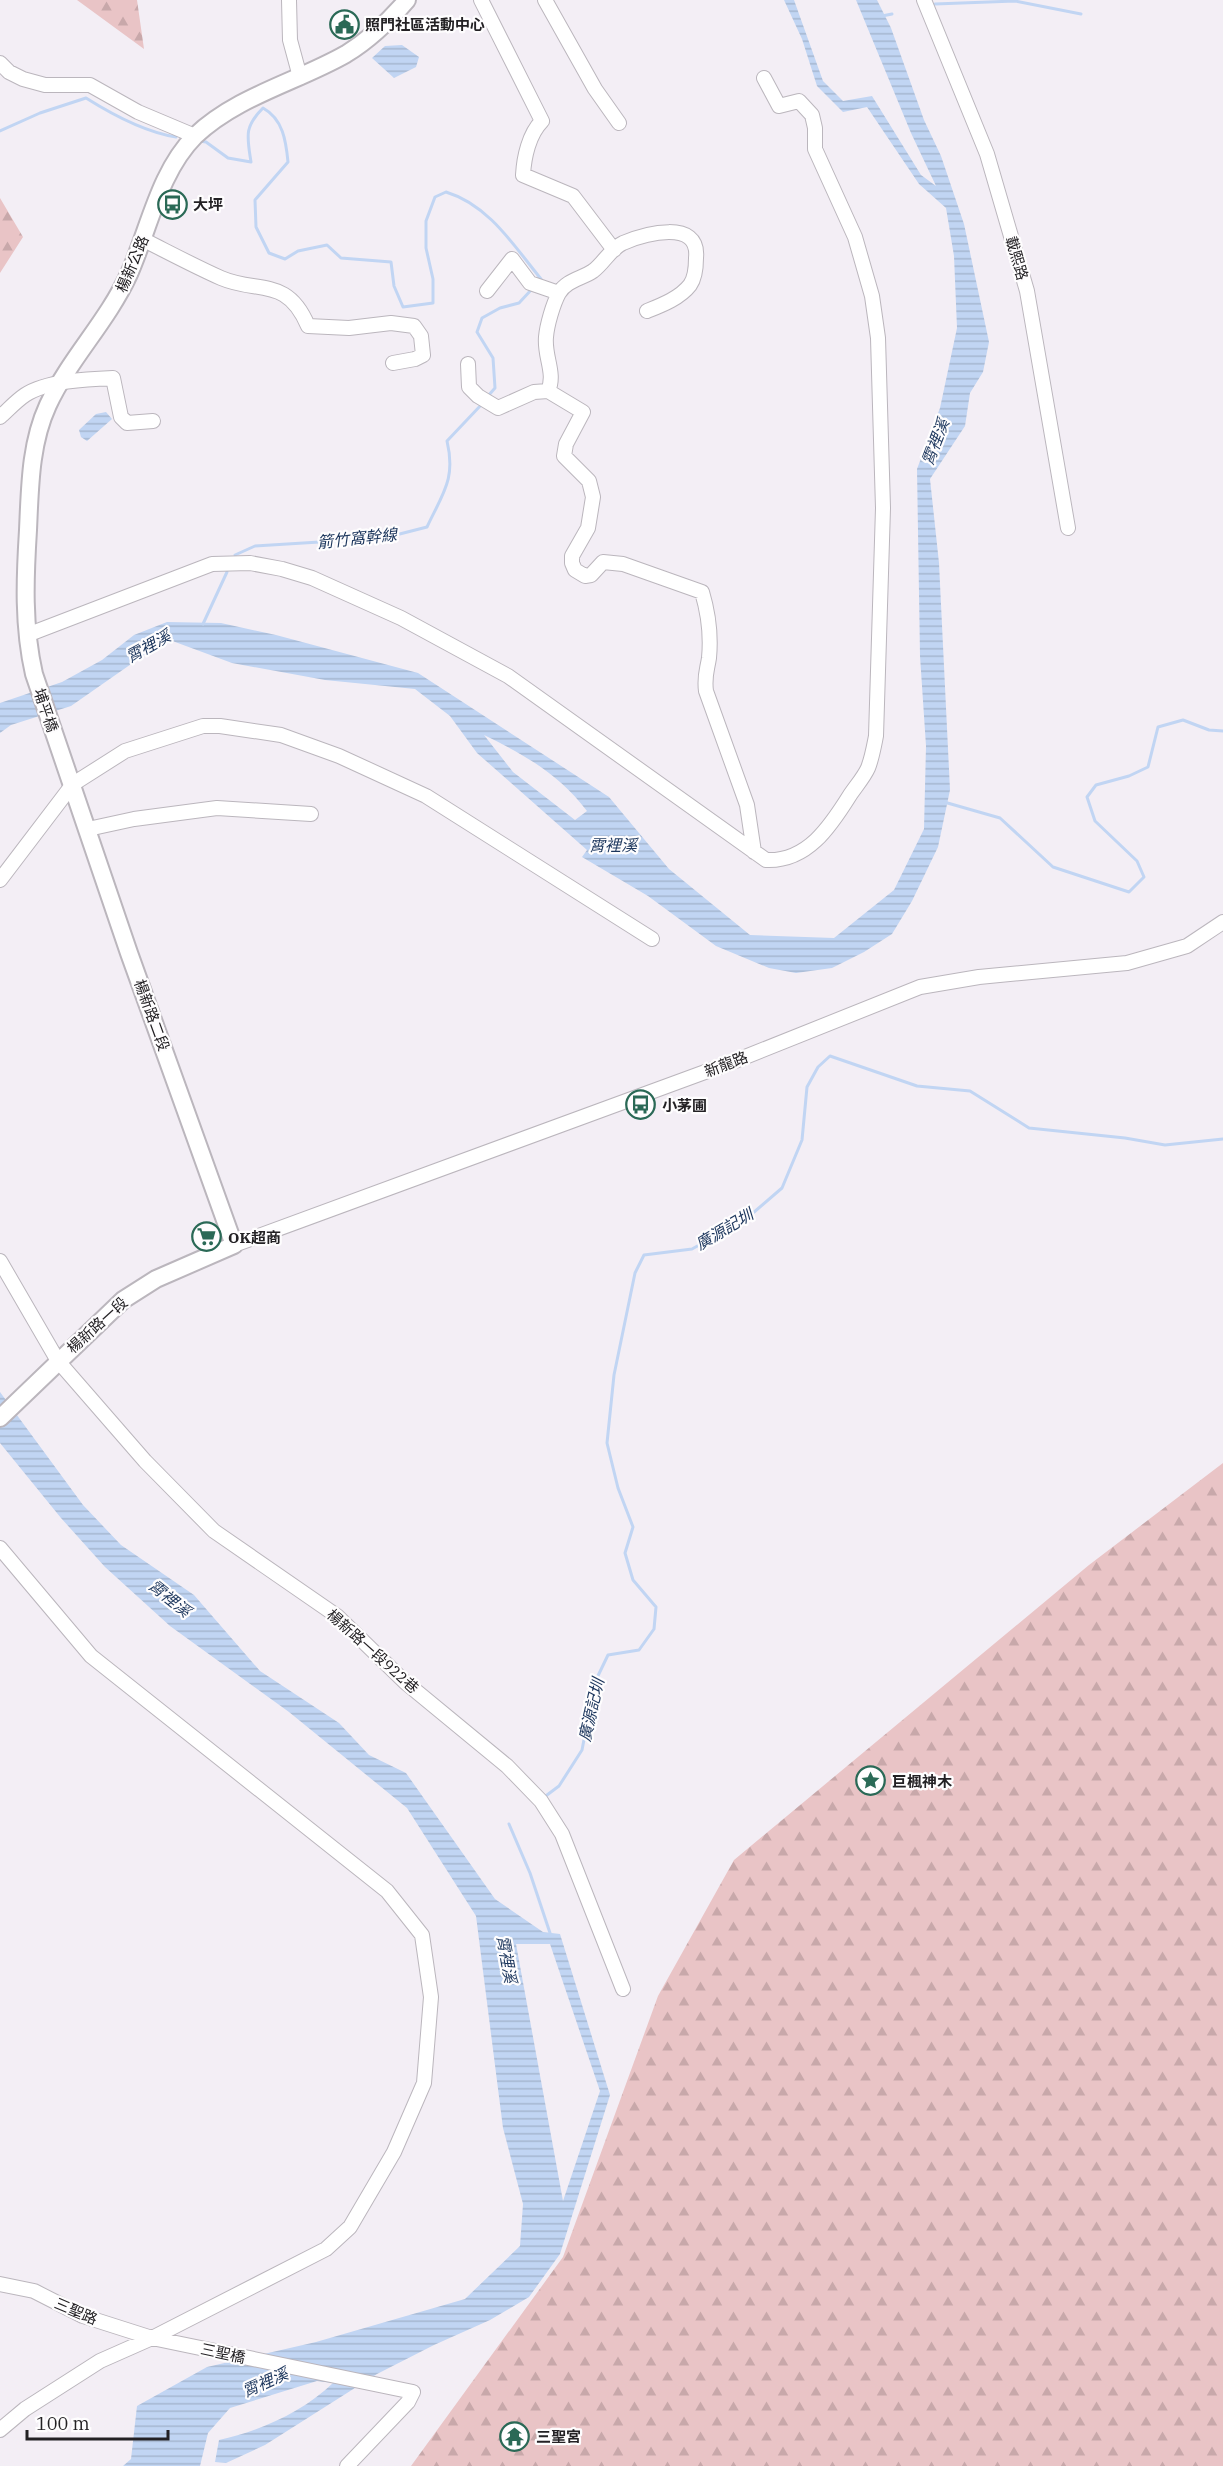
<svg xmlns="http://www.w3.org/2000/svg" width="1223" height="2466" viewBox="0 0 1223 2466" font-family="'IBM Plex Serif','Noto Sans TC',serif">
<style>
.forest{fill:url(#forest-firs)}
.water{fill:url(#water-rules);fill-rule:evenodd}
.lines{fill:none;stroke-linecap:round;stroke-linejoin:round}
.stream{stroke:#c1d5f3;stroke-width:3}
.minor-casing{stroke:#bbb6bd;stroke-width:16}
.major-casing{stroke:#bbb6bd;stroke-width:20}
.minor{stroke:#fff;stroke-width:14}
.major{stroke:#fff;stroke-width:16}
.labels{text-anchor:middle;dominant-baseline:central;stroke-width:4.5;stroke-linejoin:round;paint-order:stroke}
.poi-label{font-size:15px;font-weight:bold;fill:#232124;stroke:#fefdfe;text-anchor:start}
.street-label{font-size:15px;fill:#232124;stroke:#fefdfe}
.water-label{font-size:16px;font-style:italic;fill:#1b355c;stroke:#fefdfe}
</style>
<defs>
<pattern id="forest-firs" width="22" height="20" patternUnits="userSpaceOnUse" patternTransform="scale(1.5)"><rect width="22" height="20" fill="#e9c4c6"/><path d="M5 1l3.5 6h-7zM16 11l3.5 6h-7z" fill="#c8a8aa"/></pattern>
<pattern id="water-rules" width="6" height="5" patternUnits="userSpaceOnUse" patternTransform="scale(1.5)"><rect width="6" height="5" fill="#c1d5f3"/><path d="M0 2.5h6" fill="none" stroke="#a6b7d0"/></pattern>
</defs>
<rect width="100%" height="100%" fill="#f3eef5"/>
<path class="forest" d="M77 0H137L144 49Z
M0 198 23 237 0 273Z
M1223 1463V2466H411L563 2257 658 1996 734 1860 1089 1565Z"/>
<path class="water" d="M784 0H794L823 81 843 101 872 96 921 175 936 186 911 133 856 0H877L891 28 924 120 941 156 964 224 989 342 983 372 970 393 965 426 930 479 939 563 950 790 938 847 912 901 892 934 864 952 832 968 796 973 769 968 716 946 648 896 582 857 587 850 477 753 450 716 415 689 325 680 232 663 167 639 71 706 11 725 0 733V703L62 682 102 660 134 635 167 622 221 623 276 635 418 673 609 797 669 869 750 935 834 938 894 890 924 829 926 746 920 656 917 469 940 408 957 328 954 256 946 208 919 184 867 107 843 112 817 86 802 39ZM484 735C525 755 559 774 587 811L575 820 513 772Z
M402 45 419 57 416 67 394 78 372 58 385 46Z
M106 412 112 419 87 441 81 437 79 430 96 414Z
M0 1392 83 1505 121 1545 194 1595 260 1671 339 1723 369 1755 406 1773 495 1899 543 1932 560 1934 610 2095 560 2254 529 2297 490 2320 434 2345 377 2374 265 2445 226 2463 215 2462 219 2440C260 2431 303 2412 333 2383L317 2381 230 2408 208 2433 200 2466H123L131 2459 137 2406 207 2367 316 2342 465 2299 520 2246 523 2204 503 2128 476 1916 407 1808 289 1712 170 1626 105 1567 61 1518 0 1443ZM516 1944H550L600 2091 563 2201Z"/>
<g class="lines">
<path class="stream" d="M935 4 1015 1 1081 14
M882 16 892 14
M0 131 40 113 86 98C113 115 144 132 176 137
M199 141 206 142 228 158 251 162C247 136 244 127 263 108 283 119 286 141 288 162L255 200 256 227 269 253 285 259 298 251 327 245 341 258 391 262 394 286 403 307 433 303V279L426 248V221L435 197 446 192C489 205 514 246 541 279L538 281
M488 396 495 388 493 358 477 332 482 318 500 308 519 303 532 289
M235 555 255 546 384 538 427 527C443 493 456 479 447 441L482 404
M203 624 227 572
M944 802 1000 818 1053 867 1129 892 1144 877 1137 861 1095 821 1087 797 1096 785 1129 776 1148 767 1158 727 1183 720 1209 730 1223 731
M543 1798 559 1786 582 1750 595 1682 608 1655 639 1650 654 1629 656 1607 633 1580 625 1553 633 1527 618 1488 607 1443 614 1375 635 1273 644 1255 692 1249 746 1219 782 1188 802 1140 807 1087 818 1067 830 1056 917 1086 970 1091 1029 1128 1125 1138 1165 1145 1223 1139
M509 1824 530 1873 550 1933"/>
<defs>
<path id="minor" d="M289 0 290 40 300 77
M481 0 542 121C529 134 524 157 523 175L573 196 614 250
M545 0 595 89 619 123
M924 0 987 154 1027 291 1068 528
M0 63 9 72 23 79 45 85H90L138 112 195 136
M142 239C168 252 194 266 221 278 258 294 287 276 308 326L349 328 391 323 414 326 421 336 423 355 415 359 393 363
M487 291 512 259 530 283 559 293
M468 364 469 387 478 396 498 408 534 392 548 391 583 412 566 444 564 456 589 481 593 497 588 528 572 556V563L575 570 585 576 591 575 603 562 623 564 702 592C708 612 711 637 709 658 707 671 704 676 706 691L747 805 754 852
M548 391C556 373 544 357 546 337 547 325 553 304 559 293 567 280 581 279 593 271 604 263 610 249 623 243 644 234 700 218 696 258 696 266 695 278 690 285 680 298 662 305 647 311
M0 417C8 410 16 401 25 395 46 381 87 379 113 378L121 417 127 423 153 421
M27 635 212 564 250 563 282 569 312 578 401 618 508 676 766 860C807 862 830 827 850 795 856 786 864 777 868 768 872 758 874 746 876 736L883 508 878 338 872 296 855 237 815 149V128L812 115 799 101 779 106 764 78
M88 829 134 819 217 808 311 814
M0 880 73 784 125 751 203 726H220L281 735 339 756 426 796 652 939
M234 1245 735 1061 920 987 979 977 1127 963 1187 946 1223 922
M0 1261 58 1361 145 1461 214 1531 337 1616 405 1682 507 1766 541 1801 562 1834 623 1989
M0 1548 91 1656 387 1891 422 1935 431 1997 424 2083 394 2152 350 2227 326 2249 152 2338 100 2361 25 2409 0 2430
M0 2284 34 2291 83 2316 152 2338 413 2392 408 2402 347 2466"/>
<path id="major" d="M0 1418 123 1300 156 1279 234 1245 129 953 34 674C23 626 25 578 28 530 30 487 30 444 48 405 70 358 107 322 129 274 149 229 159 172 195 136 237 96 297 82 346 54 369 40 389 21 407 0"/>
</defs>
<use href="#minor" class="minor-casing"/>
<use href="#major" class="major-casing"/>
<use href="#minor" class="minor"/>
<use href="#major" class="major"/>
</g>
<defs>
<symbol id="civic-ring" viewBox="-11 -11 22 22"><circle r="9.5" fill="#fefdfe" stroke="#2a6956" stroke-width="1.5"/><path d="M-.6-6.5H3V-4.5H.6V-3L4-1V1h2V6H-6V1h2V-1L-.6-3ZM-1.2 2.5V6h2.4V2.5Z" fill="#2a6956"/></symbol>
<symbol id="bus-ring" viewBox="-11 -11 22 22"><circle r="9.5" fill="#fefdfe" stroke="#2a6956" stroke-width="1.5"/><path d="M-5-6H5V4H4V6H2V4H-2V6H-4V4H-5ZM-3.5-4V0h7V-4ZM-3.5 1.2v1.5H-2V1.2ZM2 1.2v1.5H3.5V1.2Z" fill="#2a6956"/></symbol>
<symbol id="supermarket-ring" viewBox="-11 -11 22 22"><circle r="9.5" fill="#fefdfe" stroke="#2a6956" stroke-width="1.5"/><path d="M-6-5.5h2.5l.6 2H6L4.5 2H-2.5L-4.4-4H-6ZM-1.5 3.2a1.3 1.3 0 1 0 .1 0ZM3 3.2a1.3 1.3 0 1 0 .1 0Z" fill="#2a6956"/></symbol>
<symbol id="sight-ring" viewBox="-11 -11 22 22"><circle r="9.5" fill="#fefdfe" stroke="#2a6956" stroke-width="1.5"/><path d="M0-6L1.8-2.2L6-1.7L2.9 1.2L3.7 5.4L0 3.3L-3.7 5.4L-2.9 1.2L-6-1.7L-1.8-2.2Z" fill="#2a6956"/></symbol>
<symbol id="temple-ring" viewBox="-11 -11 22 22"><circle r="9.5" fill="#fefdfe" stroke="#2a6956" stroke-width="1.5"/><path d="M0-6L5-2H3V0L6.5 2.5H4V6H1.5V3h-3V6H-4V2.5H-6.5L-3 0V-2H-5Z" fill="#2a6956"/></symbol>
</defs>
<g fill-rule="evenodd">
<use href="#civic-ring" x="328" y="8" width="33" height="33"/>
<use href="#bus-ring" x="156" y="188" width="33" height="33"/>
<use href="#bus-ring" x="624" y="1088" width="33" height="33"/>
<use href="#supermarket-ring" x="190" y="1220" width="33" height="33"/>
<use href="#sight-ring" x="854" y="1764" width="33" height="33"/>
<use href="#temple-ring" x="498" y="2420" width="33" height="33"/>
</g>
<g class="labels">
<g class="poi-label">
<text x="365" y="24">照門社區活動中心</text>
<text x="193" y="204">大坪</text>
<text x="662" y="1105">小茅圃</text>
<text x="228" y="1237">OK超商</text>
<text x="892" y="1781">巨楓神木</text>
<text x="536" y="2436">三聖宮</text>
</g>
<g class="street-label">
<text transform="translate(1017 258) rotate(74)">載熙路</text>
<text transform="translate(132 264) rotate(-67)">楊新公路</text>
<text transform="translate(46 710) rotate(71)">埔平橋</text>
<text transform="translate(152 1015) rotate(70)">楊新路二段</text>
<text transform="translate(726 1064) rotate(-21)">新龍路</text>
<text transform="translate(97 1325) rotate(-42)">楊新路一段</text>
<text transform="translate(373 1651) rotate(42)">楊新路一段922巷</text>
<text transform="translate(76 2311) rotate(23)">三聖路</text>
<text transform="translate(223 2353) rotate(12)">三聖橋</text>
</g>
<g class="water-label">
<text transform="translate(935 442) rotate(-69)">霄裡溪</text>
<text transform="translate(357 538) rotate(-6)">箭竹窩幹線</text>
<text transform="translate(148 646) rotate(-29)">霄裡溪</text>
<text x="613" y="845">霄裡溪</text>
<text transform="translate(724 1229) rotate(-31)">廣源記圳</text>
<text transform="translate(170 1598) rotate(39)">霄裡溪</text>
<text transform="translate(591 1710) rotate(-77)">廣源記圳</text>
<text transform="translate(507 1959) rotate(80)">霄裡溪</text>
<text transform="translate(265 2382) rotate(-24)">霄裡溪</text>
</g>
</g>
<path d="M27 2430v9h141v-9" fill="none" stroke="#232124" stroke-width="3"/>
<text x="36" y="2430" font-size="18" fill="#232124" stroke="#fefdfe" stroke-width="4.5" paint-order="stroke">100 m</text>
</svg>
